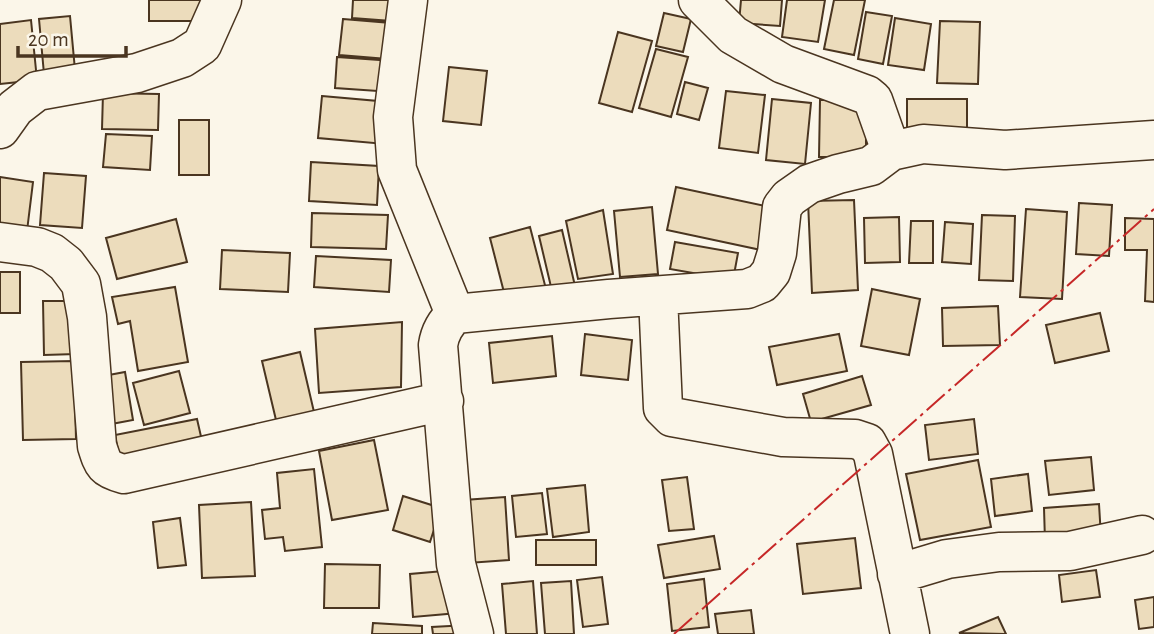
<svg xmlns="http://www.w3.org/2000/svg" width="1154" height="634" viewBox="0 0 1154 634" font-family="'Alegreya Sans',sans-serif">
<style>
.building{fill:#ecdcbc;stroke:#4a3520;stroke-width:2}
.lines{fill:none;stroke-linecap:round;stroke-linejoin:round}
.minor-casing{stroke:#4a3520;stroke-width:41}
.minor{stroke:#fbf6e9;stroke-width:38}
.power{stroke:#c62828;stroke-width:2;stroke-dasharray:24 5 3.5 5;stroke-linecap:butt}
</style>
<rect width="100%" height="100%" fill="#fbf6e9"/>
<path class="building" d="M149 0H210L211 21H149Z
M353 0H406L405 22 352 18Z
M741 0H782L780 26 739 23Z
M787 0H825L818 42 782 37Z
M834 0H865L854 55 824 49Z
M866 12 892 16 883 64 858 59Z
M664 13 691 19 683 52 656 46Z
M70 16 75 70 44 74 39 19Z
M895 18 931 24 924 70 888 65Z
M343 19 403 24 400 60 339 55Z
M31 20 37 80 0 84V24Z
M940 21 980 22 978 84 937 83Z
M618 32 652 41 632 112 599 103Z
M656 49 688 57 671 117 639 108Z
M337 57 394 61 392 92 335 88Z
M449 67 487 71 481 125 443 121Z
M685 82 708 88 699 120 677 114Z
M726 91 765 95 758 153 719 148Z
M103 93 159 94 158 130 102 129Z
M322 96 389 102 385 144 318 138Z
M772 99 811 103 805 164 766 160Z
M907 99H967V144H907Z
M820 100H866V157H819Z
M179 120H209V175H179Z
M106 134 152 136 150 170 103 167Z
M311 162 379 166 377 205 309 201Z
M44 173 86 176 82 228 40 225Z
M0 177 33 182 27 231 0 228Z
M676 187 770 207 761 250 667 230Z
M854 200 858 290 812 293 808 201Z
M1079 203 1112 205 1109 256 1076 254Z
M652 207 658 274 620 277 614 211Z
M1026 209 1067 212 1062 299 1020 297Z
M603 210 613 274 578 279 566 221Z
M312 213 388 215 386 249 311 247Z
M982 215 1015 216 1013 281 979 280Z
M899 217 900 262 865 263 864 218Z
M1125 218 1154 219V302L1145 301 1147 250H1125Z
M176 219 187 262 117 279 106 238Z
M911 221H933V263H909Z
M945 222 973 224 971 264 942 262Z
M530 227 547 293 507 304 490 238Z
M562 230 575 286 552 291 539 236Z
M675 242 738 253 733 280 670 269Z
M222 250 290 253 288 292 220 289Z
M316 256 391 260 389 292 314 287Z
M0 272H20V313H0Z
M175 287 188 362 138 371 130 321 118 324 112 297Z
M872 289 920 299 909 355 861 346Z
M43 301H74L76 354 44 355Z
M998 306 1000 345 943 346 942 308Z
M1100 313 1109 351 1055 363 1046 325Z
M402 322 401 387 319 393 315 329Z
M585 334 632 340 628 380 581 375Z
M839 334 847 371 777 385 769 347Z
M552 336 556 376 493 383 489 343Z
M300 352 314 412 276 420 262 361Z
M74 361 76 439 23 440 21 362Z
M179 371 190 413 144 425 133 383Z
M125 372 133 420 106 425 98 377Z
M862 376 871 405 811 422 803 394Z
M197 419 205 454 122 471 115 435Z
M974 419 978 454 929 460 925 425Z
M374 440 388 510 332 520 319 451Z
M1091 457 1094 490 1049 495 1045 461Z
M978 460 991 527 920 540 906 474Z
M314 469 322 547 285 551 283 537 265 539 262 510 280 508 277 473Z
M1028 474 1032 511 995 516 991 479Z
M687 477 694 529 669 531 662 480Z
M585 485 589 532 553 537 547 489Z
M542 493 547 534 516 537 512 496Z
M403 496 441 508 430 542 393 530Z
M505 497 509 560 468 563 464 500Z
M251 502 255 576 202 578 199 505Z
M1099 504 1101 537 1045 541 1044 508Z
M180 518 186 565 158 568 153 522Z
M714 536 720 569 664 578 658 545Z
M855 538 861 588 803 594 797 544Z
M536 540H596V565H536Z
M325 564 380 565 379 608H324Z
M455 570 458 613 413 617 410 574Z
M1096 570 1100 597 1062 602 1059 575Z
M602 577 608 624 583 627 577 580Z
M704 579 709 627 672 631 667 584Z
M533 581 537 634H506L502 584Z
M571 581 574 634H545L541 583Z
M1154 597V627L1139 629 1135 600Z
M751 610 754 634H718L715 614Z
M998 617 1006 634 959 633Z
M373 623 422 626V634H372Z
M468 625V634H433L432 627Z"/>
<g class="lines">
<defs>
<path id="minor" d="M408 0 393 117 397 170 455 314
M698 0 733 35 783 64 867 95 873 100 891 151 923 144 1005 150 1154 140
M0 129 15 108 37 91 137 73 182 58 202 45 222 0
M0 242 37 247 52 253 66 264 81 284 87 317 97 446C103 465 104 469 124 474L444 401
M658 296 663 408 672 417 783 437 855 439 867 443 873 454 910 634
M897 574 947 559 999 552 1070 551 1142 535
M474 634 456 564 438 345C440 332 445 323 455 314L609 299 747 289 762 283 771 272 777 253 782 207 789 198 809 184 838 174 871 166 891 151"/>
</defs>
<use href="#minor" class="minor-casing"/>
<use href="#minor" class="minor"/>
<path class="power" d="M674 634 1154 209"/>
</g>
<path d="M18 46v10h108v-10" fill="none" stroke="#4a3520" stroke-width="3.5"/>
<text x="28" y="46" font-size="21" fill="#4a3520" stroke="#fbf6e9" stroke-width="5" paint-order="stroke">20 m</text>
</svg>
